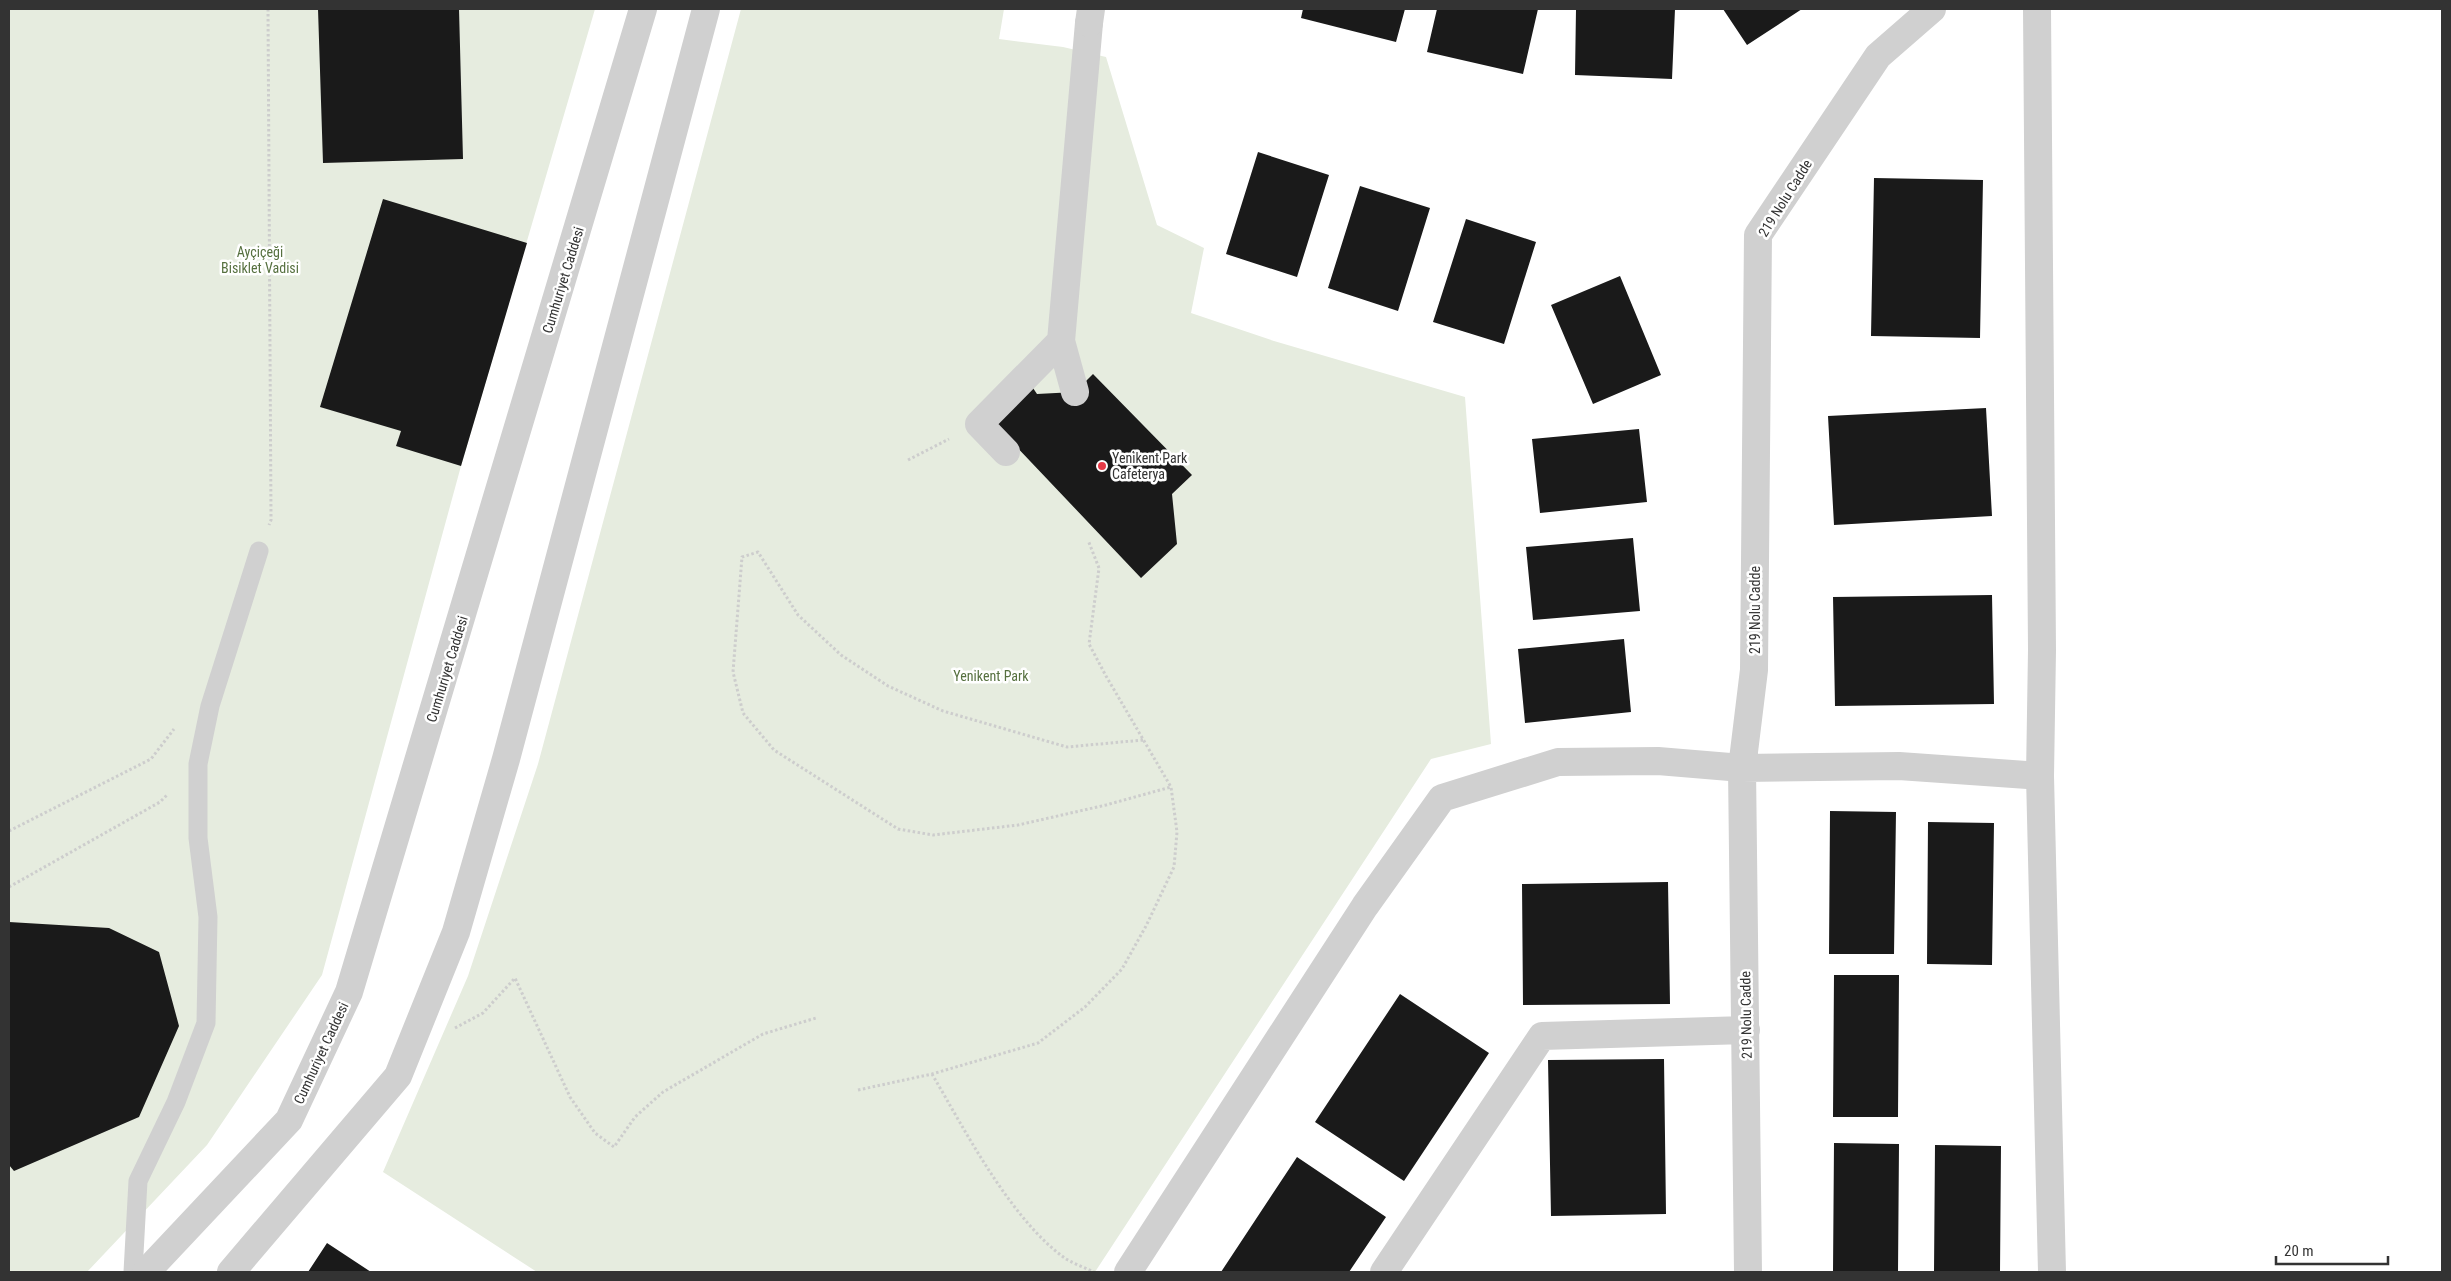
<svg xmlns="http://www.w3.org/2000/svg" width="2451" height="1281" viewBox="0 0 2451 1281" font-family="'Roboto Condensed',sans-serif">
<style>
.green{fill:#e6ecdf}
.building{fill:#1a1a1a}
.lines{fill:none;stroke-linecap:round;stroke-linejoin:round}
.path{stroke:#cdcdcd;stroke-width:3;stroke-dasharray:2.5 2.5;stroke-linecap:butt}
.service{stroke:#d0d0d0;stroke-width:19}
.pedestrian{stroke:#d0d0d0;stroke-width:28}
.minor{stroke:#d0d0d0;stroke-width:28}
.tertiary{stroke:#d0d0d0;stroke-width:28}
.poi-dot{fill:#e63946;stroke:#fff;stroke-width:2}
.labels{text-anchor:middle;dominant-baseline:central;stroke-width:5;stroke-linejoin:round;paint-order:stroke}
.street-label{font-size:14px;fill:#333;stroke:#fff}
.park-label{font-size:14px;fill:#56703f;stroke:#fff}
.poi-label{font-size:14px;fill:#333;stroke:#fff;text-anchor:start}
</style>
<rect width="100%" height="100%" fill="#fff"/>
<path class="green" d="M9 9H595L461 466 322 975 207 1145 87 1272H9Z
M741 9H1004L999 39 1063 47 1106 57 1157 225 1204 248 1191 313 1274 341 1465 397 1491 744 1431 759 1095 1272H537L383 1172 468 976 538 764Z"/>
<path class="building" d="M318 9H459L463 159 323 163Z
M1303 9H1405L1396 42 1301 18Z
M1437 9H1538L1523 74 1427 52Z
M1576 9H1675L1672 79 1575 75Z
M1723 9H1802L1747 45Z
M1258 152 1329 175 1297 277 1226 254Z
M1874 178 1983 180 1980 338 1871 336Z
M1360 186 1430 208 1398 311 1328 288Z
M383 199 527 243 461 466 396 446 401 431 320 407Z
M1466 219 1536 242 1504 344 1433 322Z
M1620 276 1661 375 1593 404 1551 305Z
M1093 374 1192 475 1172 494 1177 544 1141 578 994 423 1031 385 1037 394 1075 392Z
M1986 408 1992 516 1834 525 1828 416Z
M1639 429 1647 502 1540 513 1532 439Z
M1633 538 1640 611 1533 620 1526 547Z
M1992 595 1994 704 1835 706 1833 597Z
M1624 639 1631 712 1525 723 1518 649Z
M1830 811 1896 812 1894 954H1829Z
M1928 822 1994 823 1992 965 1927 964Z
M1668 882 1670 1004 1523 1005 1522 884Z
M9 922 109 928 159 952 179 1026 139 1117 14 1171 9 1165Z
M1834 975H1899L1898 1117H1833Z
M1400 994 1489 1053 1404 1181 1315 1122Z
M1664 1059 1666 1214 1551 1216 1548 1060Z
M1834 1143 1899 1144 1898 1272H1833Z
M1935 1145 2001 1146 2000 1272H1934Z
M1297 1157 1386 1217 1349 1272H1221Z
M327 1243 371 1272H308Z"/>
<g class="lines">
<path class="path" d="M268 9 271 520 269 525
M908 460 949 439
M1143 740 1067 747 943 711 888 686 841 655 798 615 758 552 742 557 733 672 743 713 774 750 898 829 933 835 1018 825 1106 805 1171 787
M9 831 151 759 174 729
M9 887 160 802 168 794
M455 1028 483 1013 515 978 570 1097 595 1133 614 1147 635 1117 663 1092 763 1034 816 1018
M932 1074C966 1132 1011 1220 1066 1259 1075 1264 1085 1268 1094 1272
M858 1090 932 1074 1038 1043 1085 1007 1122 969 1146 926 1174 867 1177 832 1171 787 1106 676 1089 644 1099 568 1088 540"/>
<path class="service" d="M133 1272 138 1181 176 1102 206 1023 208 917 198 838V764L210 706 259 551"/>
<path class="pedestrian" d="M1061 341 1075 392
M1006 452 979 424 1061 341 1089 23"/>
<path class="minor" d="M1089 23 1091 9
M2040 776 2052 1272
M1128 1272 1365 906 1442 798 1558 762 1658 761 1742 768 1899 766 2040 776 2042 650 2037 9
M1384 1272 1542 1036 1746 1030
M1748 1272 1742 768 1754 670 1758 235 1878 56 1932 9"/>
<path class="tertiary" d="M146 1272 289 1120 349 992 643 9
M231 1272 398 1076 456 932 506 759 706 9"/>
</g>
<circle class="poi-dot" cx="1102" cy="466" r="5"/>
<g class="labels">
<g class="street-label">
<text transform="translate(1785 198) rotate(-58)">219 Nolu Cadde</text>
<text transform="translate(563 280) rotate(-73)">Cumhuriyet Caddesi</text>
<text transform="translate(1755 610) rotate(-90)">219 Nolu Cadde</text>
<text transform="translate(447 669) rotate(-73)">Cumhuriyet Caddesi</text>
<text transform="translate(1746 1015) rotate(-91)">219 Nolu Cadde</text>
<text transform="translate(321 1053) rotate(-65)">Cumhuriyet Caddesi</text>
</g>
<g class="park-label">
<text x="260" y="252">Ayçiçeği<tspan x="260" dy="16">Bisiklet Vadisi</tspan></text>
<text x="991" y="676">Yenikent Park</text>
</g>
<g class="poi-label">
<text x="1112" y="458">Yenikent Park<tspan x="1112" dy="16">Cafeterya</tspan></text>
</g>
</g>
<rect width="2451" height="1281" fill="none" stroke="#333333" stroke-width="20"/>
<path d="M2276 1256v8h112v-8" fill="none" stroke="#333333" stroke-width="2.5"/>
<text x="2284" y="1256" font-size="15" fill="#333333" stroke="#ffffff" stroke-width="4" paint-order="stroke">20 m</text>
</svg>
